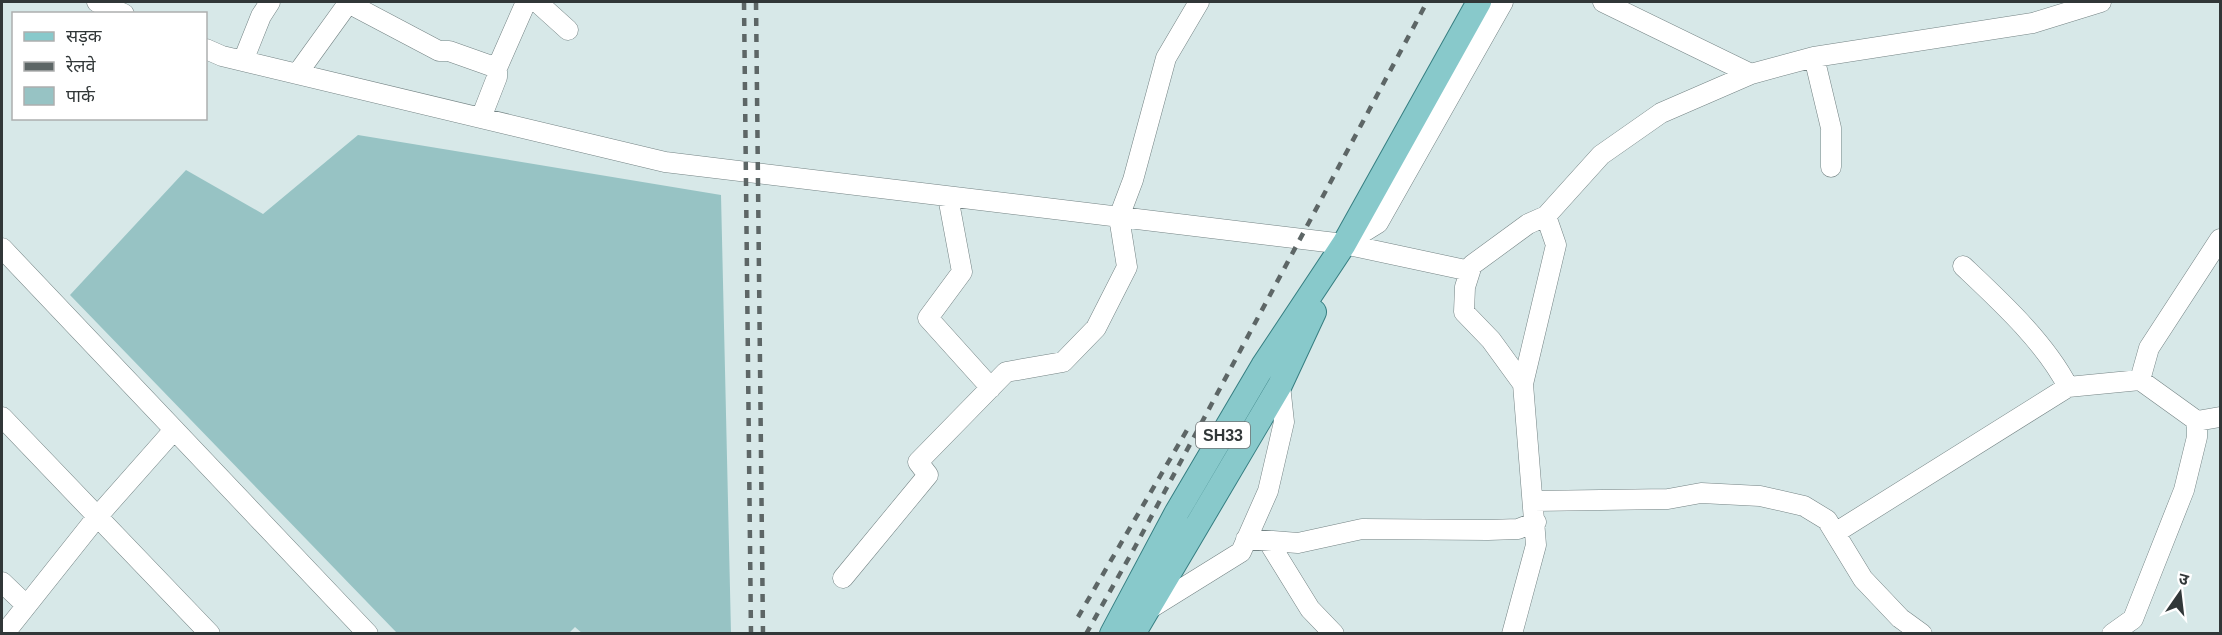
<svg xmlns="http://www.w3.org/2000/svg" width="2222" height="635" viewBox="0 0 2222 635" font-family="Arial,'Noto Sans Devanagari',sans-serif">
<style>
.green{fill:#97c3c4}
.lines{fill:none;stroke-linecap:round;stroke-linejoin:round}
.minor-casing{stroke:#748384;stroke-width:21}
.major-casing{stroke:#367e81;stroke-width:26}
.minor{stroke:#fff;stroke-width:20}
.major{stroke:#88c9cb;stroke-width:24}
.rail{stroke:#5d6666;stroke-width:4.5;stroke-dasharray:8 8;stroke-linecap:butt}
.labels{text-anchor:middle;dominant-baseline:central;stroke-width:5;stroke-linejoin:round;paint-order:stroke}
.shield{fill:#fff;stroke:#6f7374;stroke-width:1.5}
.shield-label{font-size:16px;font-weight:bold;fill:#313738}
</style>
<rect width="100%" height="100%" fill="#d7e8e8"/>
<path class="green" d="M358 135 721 195 731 633 583 634 575 627 568 634 397 633 70 295 186 170 263 214Z"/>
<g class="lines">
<defs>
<path id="minor" d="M97 2 124 14
M537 2 568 30
M1603 2 1751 74
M348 3 439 51H449L497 68
M206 49 222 56 665 162 1344 244 1470 271
M1814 57 1831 128V167
M243 61 261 16 270 2
M297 74 349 2
M481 118 497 77V68L526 2
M948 197 962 272 928 318 991 388
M2220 239 2149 348 2140 380 2197 421 2220 417
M1344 244 1378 223 1503 2
M2 248 368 634
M1963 266C1999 300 2045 342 2068 387
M1523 384 1556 245 1546 216
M2 417 210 634
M1534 501 1668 499 1701 493 1760 496 1804 506 1827 520 1863 579 1900 618 1922 634
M1835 533 2068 387 2140 380
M1246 539 1298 543 1362 529 1488 530 1518 529 1536 522
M1268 541 1310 609 1334 634
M843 578 928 475 918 462 1006 372 1063 362 1096 328 1127 267 1119 217 1133 180 1166 58 1199 2
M2 582 26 605
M1146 611 1241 552 1268 491 1284 422 1280 385
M4 634 97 517 174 430
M1512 634 1536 545 1523 384 1491 340 1464 312 1465 287 1472 265 1528 224 1546 216 1601 155 1661 113 1751 74 1814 57 2033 23 2101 2
M2112 634 2133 619 2184 490 2197 437V421"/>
<path id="major" d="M1112 634 1177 512 1263 366 1344 244 1479 2
M1133 634 1280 385 1314 312"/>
</defs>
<use href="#minor" class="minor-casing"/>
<use href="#major" class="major-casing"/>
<use href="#minor" class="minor"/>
<use href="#major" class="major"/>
<path class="rail" d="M744 2 751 634
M756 2 763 634
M1078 617 1187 430
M1086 634 1135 547 1427 2"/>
</g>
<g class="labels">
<rect class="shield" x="1196" y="422" width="54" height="26" rx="4.5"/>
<g class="shield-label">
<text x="1223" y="435">SH33</text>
</g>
</g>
<rect width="2222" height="635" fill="none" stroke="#313738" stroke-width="6"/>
<rect x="12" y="12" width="195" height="108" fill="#ffffff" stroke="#adafaf" stroke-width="1.5"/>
<rect x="24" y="32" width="30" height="9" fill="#88c9cb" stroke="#adafaf" stroke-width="1.5"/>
<text x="66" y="42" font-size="18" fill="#313738">सड़क</text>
<rect x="24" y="62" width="30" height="9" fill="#5d6666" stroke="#adafaf" stroke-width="1.5"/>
<text x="66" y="72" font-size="18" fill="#313738">रेलवे</text>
<rect x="24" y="87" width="30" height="18" fill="#97c3c4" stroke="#adafaf" stroke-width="1.5"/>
<text x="66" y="102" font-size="18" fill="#313738">पार्क</text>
<g transform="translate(2180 593) rotate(14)" stroke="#ffffff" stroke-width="4.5" paint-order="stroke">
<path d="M0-4.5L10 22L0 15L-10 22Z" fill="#313738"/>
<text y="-9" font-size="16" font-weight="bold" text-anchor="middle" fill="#313738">उ</text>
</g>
</svg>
